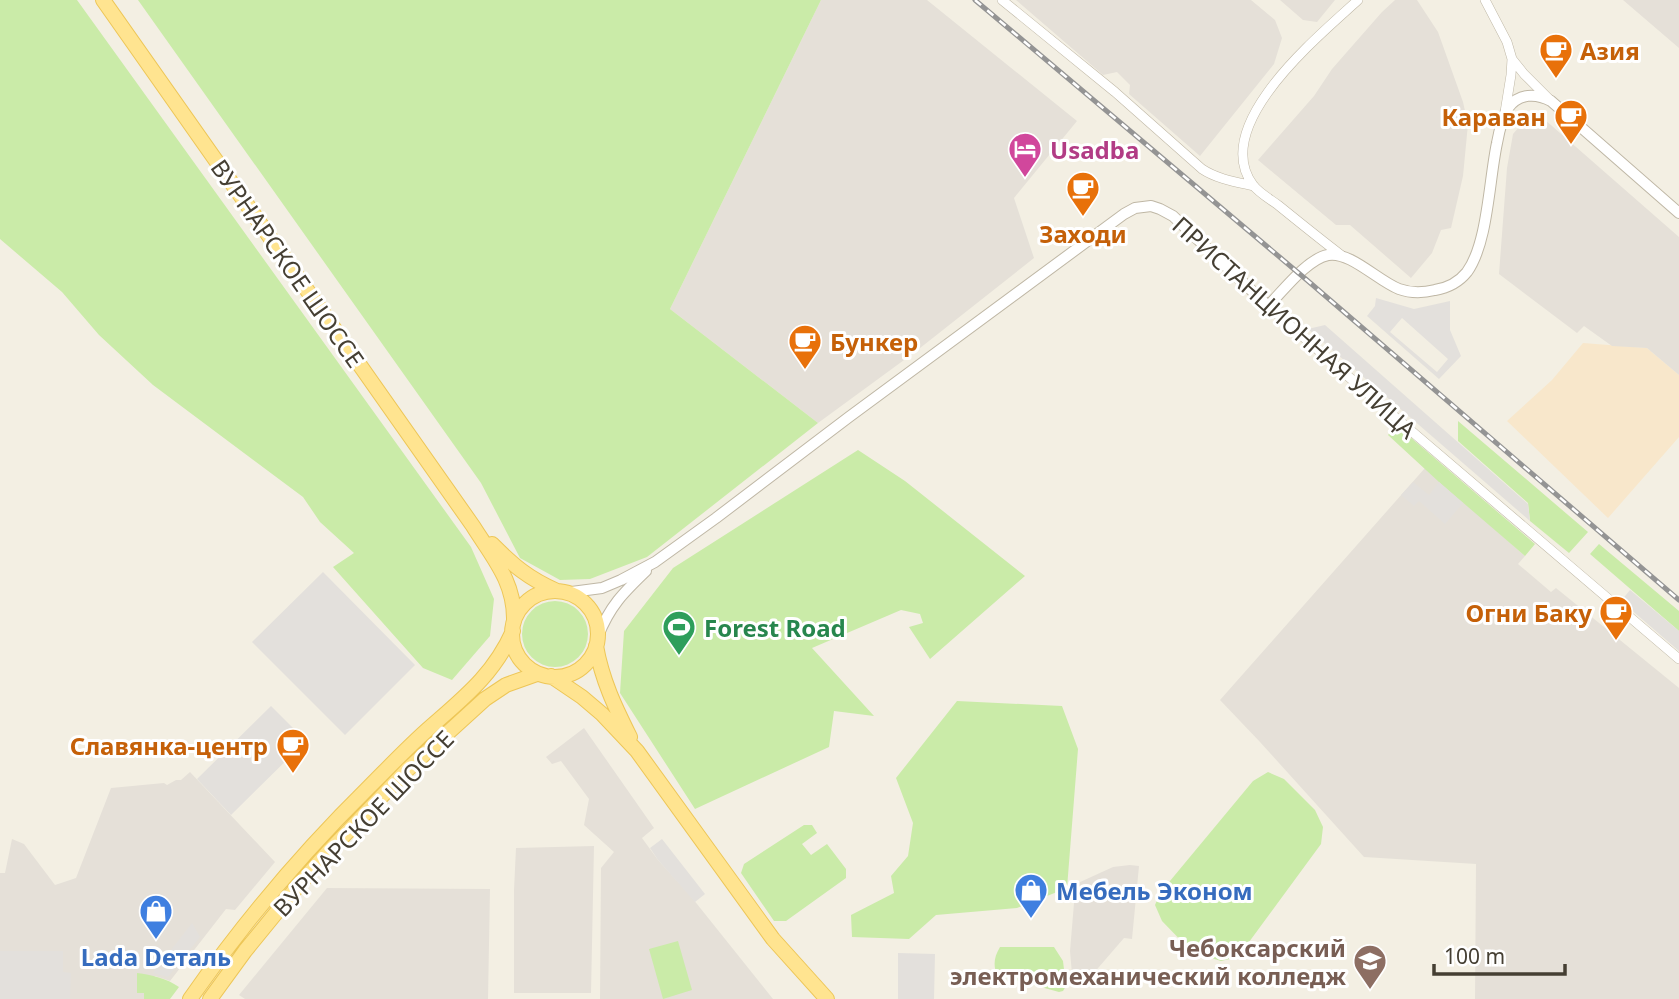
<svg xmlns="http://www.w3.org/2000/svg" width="1679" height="999" viewBox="0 0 1679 999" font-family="'Noto Sans',sans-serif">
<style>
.commercial{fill:#f8e7cb}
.industrial{fill:#e5e0d8}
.green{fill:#caeba8}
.parking{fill:#e3e0dc;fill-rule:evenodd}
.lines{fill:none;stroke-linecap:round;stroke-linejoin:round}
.minor-casing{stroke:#bfb7a5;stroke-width:10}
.tertiary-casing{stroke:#bfb7a5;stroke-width:12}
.primary-casing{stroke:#edc657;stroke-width:16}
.minor{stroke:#fff;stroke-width:9}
.tertiary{stroke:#fff;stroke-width:10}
.primary{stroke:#ffe490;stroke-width:14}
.rail-casing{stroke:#949494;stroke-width:5}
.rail{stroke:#fff;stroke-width:2.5;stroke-dasharray:8;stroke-linecap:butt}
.labels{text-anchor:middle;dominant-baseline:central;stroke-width:6;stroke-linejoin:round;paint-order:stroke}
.food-label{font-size:24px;font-weight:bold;fill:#c56008;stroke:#fff;text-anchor:end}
.hotel-label{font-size:24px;font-weight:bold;fill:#b23c85;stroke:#fff;text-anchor:start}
.street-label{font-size:24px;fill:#453f33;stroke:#fff}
.leisure-label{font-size:24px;font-weight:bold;fill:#27864d;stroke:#fff;text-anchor:start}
.shop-label{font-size:24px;font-weight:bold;fill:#366cbe;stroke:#fff;text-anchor:start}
.education-label{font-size:24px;font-weight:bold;fill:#785e54;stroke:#fff;text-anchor:end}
</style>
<rect width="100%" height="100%" fill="#f3efe3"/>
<path class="commercial" d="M1583 343 1647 348 1679 375V437L1608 518 1507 421 1552 380Z"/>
<path class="industrial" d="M821 0H927L1077 121 1014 198 1034 258 915 352 818 423 670 309Z
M1016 0H1251L1275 20 1282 38 1274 64 1200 156 1129 94 1130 85 1117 72 1103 75Z
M1280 0H1335L1317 22 1303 20Z
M1395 0H1417L1438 32 1463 102 1468 124 1463 176 1451 228 1441 230 1432 253 1411 278 1350 225H1336L1258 160 1314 96 1332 69 1382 12Z
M1623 0H1679V48Z
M1536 112 1679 237V375L1647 348 1612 346 1584 326 1577 333 1499 274 1507 168 1513 134 1530 114Z
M1425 468 1525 556 1518 564 1551 592 1556 588 1679 688V999H1475L1476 864 1364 857 1260 742 1220 700Z
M584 728 654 828 642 838 658 860 689 894 773 999H600L601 868 614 852 584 825 589 799 561 761 552 764 546 757Z
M190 772 275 862 235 910 226 909 170 981 155 976 144 993V999H0V873H5L12 839 24 844 55 885 76 878 111 788 164 783 167 785 176 780H181Z
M594 846 591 993H514V890L516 848Z
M1130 865 1139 866 1132 939 1124 938 1086 982H1077V975L1072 974 1070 951 1074 903 1067 888 1113 867Z
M327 888 490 889 488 999H245L239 995Z"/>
<path class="green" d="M0 0H77L471 547 494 599 490 636 452 680 423 668 333 567 354 553 320 522 303 497 153 385 99 335 62 292 0 239Z
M138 0H821L670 309 818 423 647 557 590 579 560 580 520 558 481 483Z
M1458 421 1588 532 1569 553 1530 521 1528 503 1458 441Z
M1396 425 1535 544 1525 556 1439 482 1388 435Z
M858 450 905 481 1025 576 930 659 909 627 923 623 920 614 901 610 812 648 874 716 834 711 829 747 695 809 620 693 624 631 673 568Z
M1599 544 1679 611V631L1590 554Z
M522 634a33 33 0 1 1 66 0a33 33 0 1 1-66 0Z
M957 701 1062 706 1078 749 1067 888 1017 908 936 915 909 939 852 937 851 915 894 893 891 876 908 856 913 823 896 778Z
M1268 772 1284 779 1315 810 1323 827 1321 844 1238 957 1221 961 1192 952 1162 921 1155 905 1160 893 1253 781Z
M804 825H812L817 833 802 844 811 855 827 844 846 869V878L786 921H774L741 873 744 864Z
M678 941 692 990 663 999 649 949Z
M1000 947H1054L1063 961 1066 986 1063 991 1059 992 997 975C993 965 994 957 1000 947Z
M137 973C152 975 166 978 179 987L170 999H144V993H137Z"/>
<path class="parking" d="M1376 298 1414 309 1450 301V330L1461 356 1439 379 1367 316 1375 306ZM1402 318 1448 359 1437 372 1390 332Z
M1325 325 1528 504 1530 521 1308 329Z
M1413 482 1429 495 1439 482 1463 503 1445 524 1419 501 1414 506 1401 495Z
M323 572 415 665 345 735 252 642Z
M1630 590 1679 631V651L1621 601Z
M271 706 306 741 231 815 197 779Z
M662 839 705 894 695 902 658 860 650 848Z
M192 923 200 937 168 977 153 973Z
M0 951H63V972L71 973 70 999H0Z
M898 953 935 954 934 999H898Z"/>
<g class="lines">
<defs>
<path id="minor" d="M1002 0 1115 92 1202 169C1217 179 1236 182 1254 186
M1485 0 1507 42 1512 59 1524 74 1550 100
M1505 112 1511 75 1512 59
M1341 255C1320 239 1299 222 1278 205 1270 199 1259 193 1253 185 1209 125 1319 36 1358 0
M1268 306 1382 406 1679 659"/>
<path id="tertiary" d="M564 593 602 588 621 580 655 562 716 518 849 417 1124 214 1135 208 1151 206 1160 209 1173 216 1268 306C1283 291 1307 259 1328 255 1350 251 1378 281 1399 289 1410 293 1423 293 1435 290 1447 288 1459 282 1467 272 1488 243 1489 180 1497 143 1499 132 1502 118 1508 108 1519 93 1536 93 1551 101L1679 213
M598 636C610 606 623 593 646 571"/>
<path id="primary" d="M103 0 473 526C493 558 515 582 514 621
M492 544C514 566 528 578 557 591
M512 634a43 43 0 1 1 86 0a43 43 0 1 1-86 0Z
M596 646C602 680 615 707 630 737
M551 676 582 697 602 714 637 751 773 939 827 999
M190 999C243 923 303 852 369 787 388 768 406 749 426 731 462 699 493 676 513 631
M210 999 245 951 298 886 330 850 407 770 485 699 506 685 537 674"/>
</defs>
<use href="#minor" class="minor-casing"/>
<use href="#tertiary" class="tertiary-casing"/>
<use href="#primary" class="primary-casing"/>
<use href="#minor" class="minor"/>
<use href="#tertiary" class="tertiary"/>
<use href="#primary" class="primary"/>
<defs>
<path id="rail" d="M975 0 1308 281 1679 600"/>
</defs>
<use href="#rail" class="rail-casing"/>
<use href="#rail" class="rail"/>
</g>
<defs>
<symbol id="cafe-pin" viewBox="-11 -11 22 30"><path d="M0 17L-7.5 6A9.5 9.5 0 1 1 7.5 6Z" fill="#e8710a" stroke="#fff"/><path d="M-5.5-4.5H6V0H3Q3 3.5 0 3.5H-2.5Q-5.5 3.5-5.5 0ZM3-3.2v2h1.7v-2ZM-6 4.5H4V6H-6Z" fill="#fff"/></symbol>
<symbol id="hotel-pin" viewBox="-11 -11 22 30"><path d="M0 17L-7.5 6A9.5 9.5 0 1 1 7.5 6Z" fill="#d1479c" stroke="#fff"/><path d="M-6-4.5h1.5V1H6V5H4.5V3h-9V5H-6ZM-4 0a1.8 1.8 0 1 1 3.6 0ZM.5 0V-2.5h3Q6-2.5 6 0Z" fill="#fff"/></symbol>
<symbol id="stadium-pin" viewBox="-11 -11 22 30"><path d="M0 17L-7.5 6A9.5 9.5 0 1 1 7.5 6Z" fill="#2e9e5b" stroke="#fff"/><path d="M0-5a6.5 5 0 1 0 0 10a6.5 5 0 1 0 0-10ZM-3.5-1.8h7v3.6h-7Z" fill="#fff"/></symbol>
<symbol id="shop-pin" viewBox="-11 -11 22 30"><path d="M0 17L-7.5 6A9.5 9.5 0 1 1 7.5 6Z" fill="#3f7fe0" stroke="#fff"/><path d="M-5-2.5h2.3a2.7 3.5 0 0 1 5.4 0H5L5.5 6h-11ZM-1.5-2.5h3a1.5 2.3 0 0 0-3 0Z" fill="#fff"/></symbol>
<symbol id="university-pin" viewBox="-11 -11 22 30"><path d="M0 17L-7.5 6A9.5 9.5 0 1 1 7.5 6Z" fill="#8d6e63" stroke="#fff"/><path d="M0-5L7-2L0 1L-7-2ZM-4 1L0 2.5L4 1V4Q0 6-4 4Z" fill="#fff"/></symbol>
</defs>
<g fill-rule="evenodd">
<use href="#cafe-pin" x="1537" y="31" width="38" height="52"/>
<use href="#cafe-pin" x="1552" y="97" width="38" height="52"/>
<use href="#hotel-pin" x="1006" y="130" width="38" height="52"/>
<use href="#cafe-pin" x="1064" y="169" width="38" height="52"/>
<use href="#cafe-pin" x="786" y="322" width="38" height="52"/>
<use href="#cafe-pin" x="1597" y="593" width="38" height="52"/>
<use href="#stadium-pin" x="660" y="608" width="38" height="52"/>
<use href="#cafe-pin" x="274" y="726" width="38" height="52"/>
<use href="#shop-pin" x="1012" y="871" width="38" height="52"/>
<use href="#shop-pin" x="137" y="892" width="38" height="52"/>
<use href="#university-pin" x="1351" y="942" width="38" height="52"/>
</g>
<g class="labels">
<g class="food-label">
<text x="1580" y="50" text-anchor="start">Азия</text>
<text x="1546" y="116">Караван</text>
<text x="1083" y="233" text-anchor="middle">Заходи</text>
<text x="830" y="341" text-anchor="start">Бункер</text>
<text x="1592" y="612">Огни Баку</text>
<text x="268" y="745">Славянка-центр</text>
</g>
<g class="hotel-label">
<text x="1050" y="149">Usadba</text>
</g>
<g class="street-label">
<text transform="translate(288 263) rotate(55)">ВУРНАРСКОЕ ШОССЕ</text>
<text transform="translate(1295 327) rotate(42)">ПРИСТАНЦИОННАЯ УЛИЦА</text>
<text transform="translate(363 823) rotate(-46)">ВУРНАРСКОЕ ШОССЕ</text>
</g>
<g class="leisure-label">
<text x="704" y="627">Forest Road</text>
</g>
<g class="shop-label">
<text x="1056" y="890">Мебель Эконом</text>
<text x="156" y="956" text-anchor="middle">Lada Dеталь</text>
</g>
<g class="education-label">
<text x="1346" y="947">Чебоксарский<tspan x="1346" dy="28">электромеханический колледж</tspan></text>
</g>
</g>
<path d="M1434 964v10h131v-10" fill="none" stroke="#453f33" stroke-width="3.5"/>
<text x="1444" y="964" font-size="21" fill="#453f33" stroke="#ffffff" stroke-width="5" paint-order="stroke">100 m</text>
</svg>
